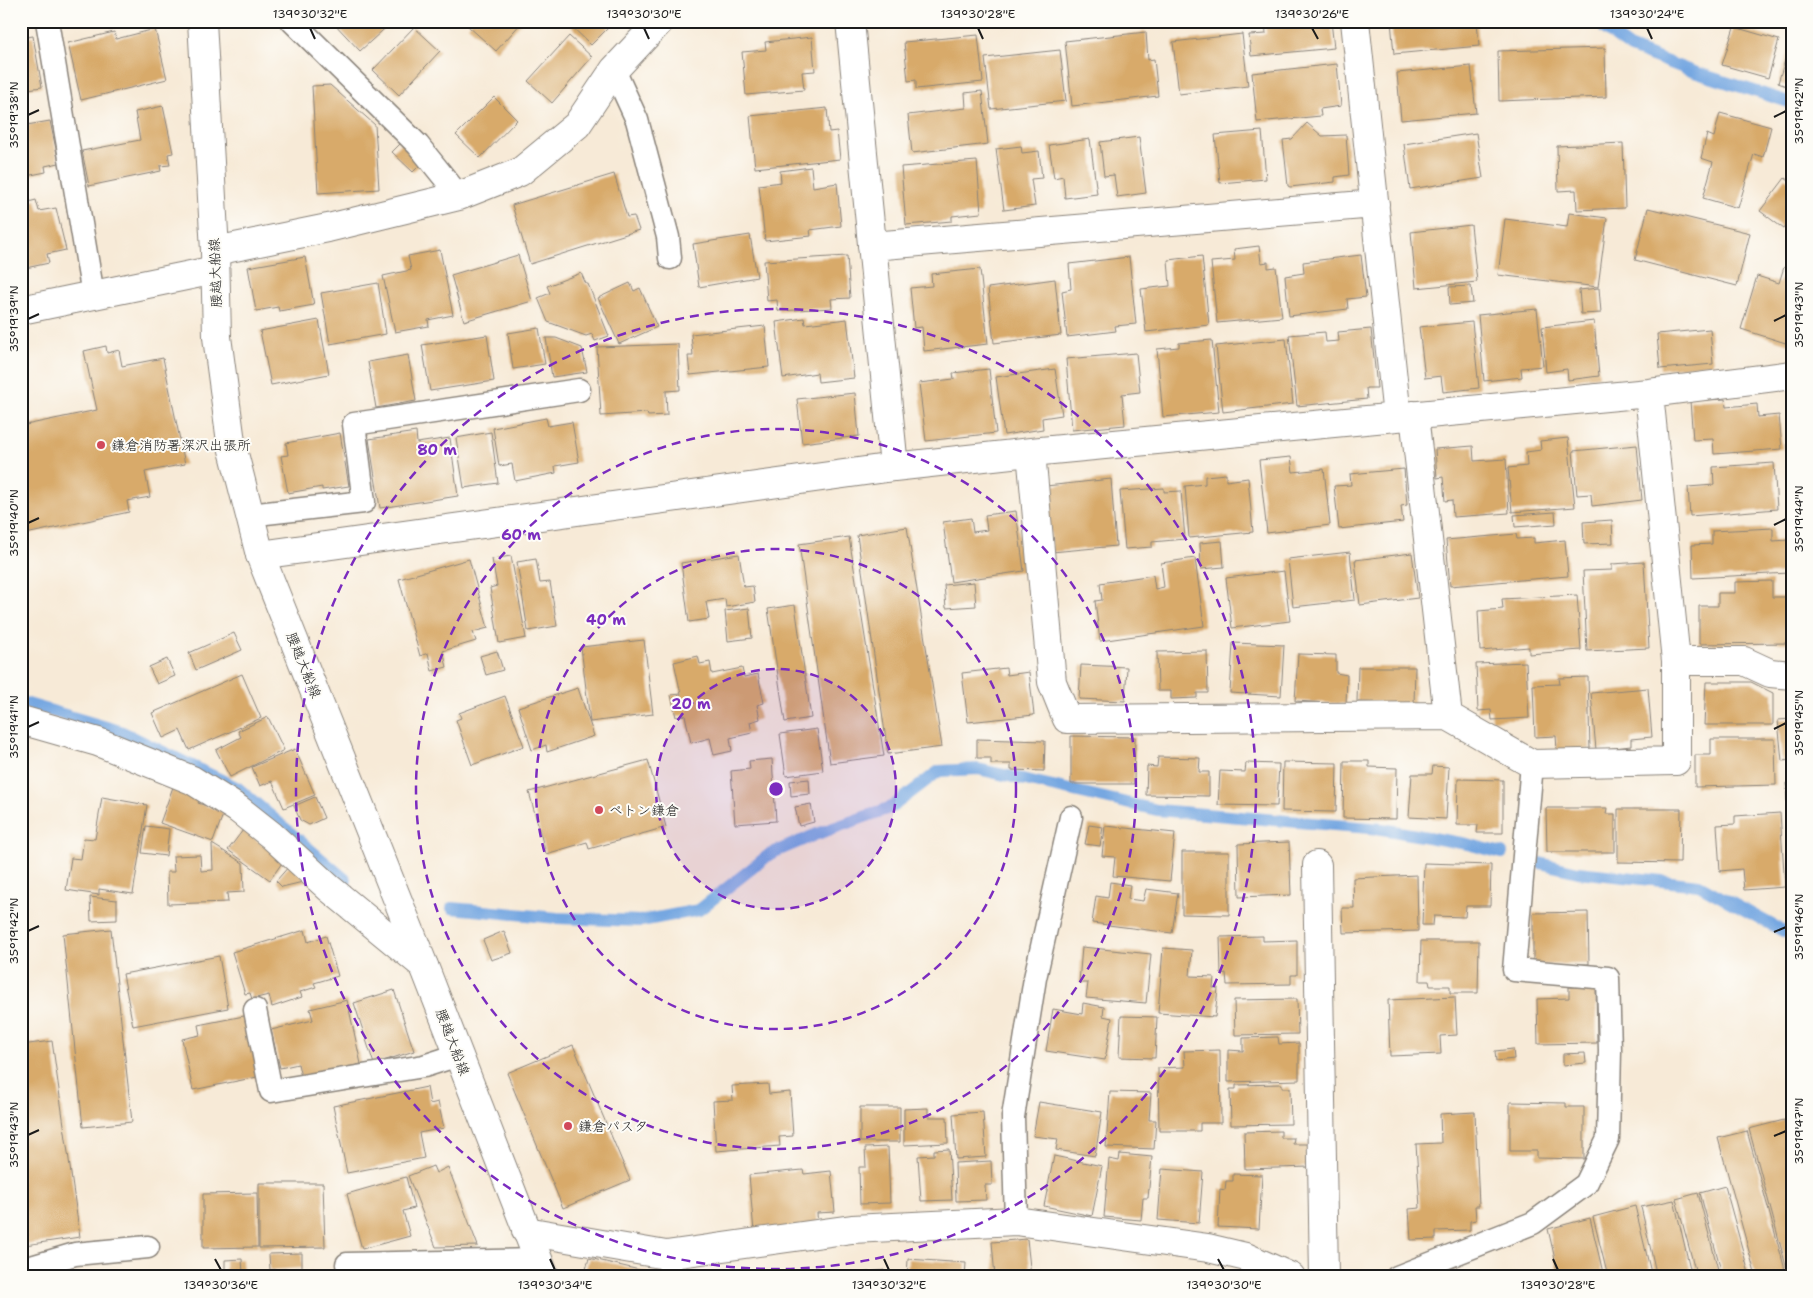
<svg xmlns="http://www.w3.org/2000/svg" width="1813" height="1298" viewBox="0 0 1813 1298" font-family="'Shantell Sans','Klee One',sans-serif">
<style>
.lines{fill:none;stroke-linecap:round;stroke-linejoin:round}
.stream{stroke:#76a7e1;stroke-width:12}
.building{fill:#d8aa6b}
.service-casing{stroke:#8a837a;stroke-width:25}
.minor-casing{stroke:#8a837a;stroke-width:30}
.secondary-casing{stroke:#8a837a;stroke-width:30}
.service{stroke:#fff;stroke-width:22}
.minor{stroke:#fff;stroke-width:28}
.secondary{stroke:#fff;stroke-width:28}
.ticks{fill:none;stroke:#1c1c1c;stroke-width:2}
.ring{fill:none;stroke:#7b2cbf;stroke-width:2.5;stroke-dasharray:9 6}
.poi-dot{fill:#d1495b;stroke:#fdfcf7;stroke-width:2}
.labels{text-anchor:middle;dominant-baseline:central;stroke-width:4;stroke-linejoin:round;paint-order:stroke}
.street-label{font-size:14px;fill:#1c1c1c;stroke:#fdfcf7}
.poi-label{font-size:14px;fill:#1c1c1c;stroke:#fdfcf7;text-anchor:start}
.centre{fill:#7b2cbf;stroke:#fdfcf7;stroke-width:2.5}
.ring-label{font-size:15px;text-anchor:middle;font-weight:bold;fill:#7b2cbf;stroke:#fdfcf7;stroke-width:4;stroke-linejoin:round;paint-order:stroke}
.neatline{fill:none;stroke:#1c1c1c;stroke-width:2}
.ticks-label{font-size:12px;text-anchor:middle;fill:#1c1c1c}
</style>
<rect width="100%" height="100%" fill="#fdfcf7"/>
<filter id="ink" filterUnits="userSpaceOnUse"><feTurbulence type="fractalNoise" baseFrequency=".02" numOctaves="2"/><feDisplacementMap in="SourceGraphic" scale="10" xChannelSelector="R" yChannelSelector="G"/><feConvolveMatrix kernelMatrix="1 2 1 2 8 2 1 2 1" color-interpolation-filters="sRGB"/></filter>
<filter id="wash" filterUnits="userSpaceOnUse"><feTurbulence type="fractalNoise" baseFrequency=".0096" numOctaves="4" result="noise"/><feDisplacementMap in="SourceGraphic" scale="20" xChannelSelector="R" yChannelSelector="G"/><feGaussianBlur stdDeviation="1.12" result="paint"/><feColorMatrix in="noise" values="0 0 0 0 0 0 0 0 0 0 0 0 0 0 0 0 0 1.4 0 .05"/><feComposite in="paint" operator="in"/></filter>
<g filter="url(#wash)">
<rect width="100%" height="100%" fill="#f7ead7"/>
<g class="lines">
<path class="stream" d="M1601 21 1605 29 1631 48 1691 71 1792 103
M21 702 120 731 238 788 346 880
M1540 863 1578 872 1699 885 1792 936
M452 908 557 918 641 921 699 910 770 854 817 834 892 807 939 771 978 769 1157 810 1382 829 1467 844 1502 853"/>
</g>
<g id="blocks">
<path class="building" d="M332 21H393L360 51Z
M473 21H523L496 51 468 26Z
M566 21H615L591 45Z
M1265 21H1331L1334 48 1251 56 1249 35 1266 34Z
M1391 21H1477L1479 46 1394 54Z
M1624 21H1640L1637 28Z
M1671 21H1685L1683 26Z
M414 27 440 51 399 95 373 70Z
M1734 27 1779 40 1768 78 1722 65Z
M155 29 167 79 81 100 68 43 114 32 116 39Z
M1146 32 1148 60 1154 59 1158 96 1072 106 1065 41Z
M1242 34 1248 86 1179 94 1173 42Z
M978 35 983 82 916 89V80L908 81 904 42Z
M33 36 42 87 21 90V38Z
M569 36 592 57 552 103 528 81Z
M812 37 815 71 802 72 804 90 746 95 742 52 766 50 765 42Z
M1791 40 1792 41V88L1778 83Z
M1605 48 1606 97 1499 101 1498 51Z
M1060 50 1066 101 991 109 985 58Z
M1337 64 1341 106 1320 109 1321 116 1257 122 1252 73Z
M1471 66 1476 113 1401 120 1397 73Z
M330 85 375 125 379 189 318 193 312 86Z
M982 91 988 144 912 153 908 115 966 108 965 93Z
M494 97 517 120 480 158 456 135Z
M163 106 173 153 168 154 170 165 160 166 161 171 89 186 82 151 140 140 135 112Z
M827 108 829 132 837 131 840 159 755 168 750 116Z
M1720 113 1771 127 1763 157 1754 154 1738 208 1703 198 1713 162 1701 158 1707 134 1714 137Z
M50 121 59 163 45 166 46 172 21 177V126Z
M1307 123 1322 136 1346 135 1349 175 1335 177V182L1290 187 1288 186 1283 140 1292 139Z
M1262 131 1266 179 1220 183 1215 135Z
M1476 133 1483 178 1410 189 1404 144Z
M1139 137 1146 193 1117 197 1114 175 1104 176 1100 142Z
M1090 139 1097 194 1065 198 1063 176 1054 178 1049 145Z
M402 142 423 162 413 172 392 152Z
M1623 143 1625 208 1577 210 1576 190 1558 191 1557 146Z
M1021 146 1022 153 1039 151 1042 178 1031 179 1035 206 1004 210 996 149Z
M977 161 981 213 952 216V221L906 225 901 167Z
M811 167 813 187 837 183 841 226 810 230 811 236 765 241 759 185 781 182 780 171Z
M614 174 627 217 634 216 639 230 530 264 512 205Z
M1785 178 1792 183V218L1784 229 1760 211Z
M36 200 39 211 56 208 66 250 47 254 49 263 21 269V204Z
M1648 208 1750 233 1737 286 1635 260Z
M1569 213 1607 218 1598 287 1498 275 1505 219 1567 227Z
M1471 225 1477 282 1416 288 1411 232Z
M750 235 757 277 699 287 693 244Z
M1259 246 1261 263 1268 262V268L1276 267 1282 317 1217 323 1211 262 1235 260 1234 249Z
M440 250 453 315 428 320 429 326 395 332 383 276 411 270 408 256Z
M518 255 532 301 464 321 451 275Z
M1361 255 1366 297 1347 299 1348 309 1289 316 1285 276 1304 273 1303 262Z
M847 256 850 298 831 299 832 308 778 311 777 300 767 301 764 261Z
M1202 256 1209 325 1146 332 1141 289 1170 286 1168 260Z
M305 257 314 305 279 311 278 307 256 311 248 267Z
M1129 257 1136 324 1115 326 1116 331 1067 337 1062 291 1071 289 1069 264Z
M1784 267 1792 269V345L1741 329 1757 276 1779 283Z
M980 269 988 344 924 351 922 327 914 328 910 288 932 286 931 274Z
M581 273 586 284H588L609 336 595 341 592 334 586 336 548 322 538 298 550 293 547 286Z
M1055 279 1061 335 994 343 988 288Z
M378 283 386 334 330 344 321 293Z
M630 283 634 291 640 288 657 327 619 344 598 298Z
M1471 286 1473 303 1450 305 1449 287Z
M1599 288 1601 313 1581 314 1579 290Z
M1537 309 1543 366 1521 368 1522 377 1484 381 1478 315Z
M804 318 805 324 847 319 854 378 818 382 817 373 783 378 776 322Z
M319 320 329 374 271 385 260 331Z
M1594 321 1599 376 1568 380 1567 369 1546 372 1542 327Z
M1472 322 1479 388 1443 392 1441 376 1425 378 1419 327Z
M765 326 769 367 690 375 688 356H693L691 334Z
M539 328 545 364 513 369 508 333Z
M1371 329 1377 388H1366L1367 399 1297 406 1289 335 1325 332 1326 342 1339 341 1338 332Z
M1710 329 1713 364 1660 369 1657 334Z
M487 335 494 381 430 391 422 345Z
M546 338H556L582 348 587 372 552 377Z
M1286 339 1293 404 1223 412 1216 346Z
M1212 340 1219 412 1163 417 1157 349 1179 347V343Z
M678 344 680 390 666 391 667 415 648 416 647 413 601 416 597 347Z
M106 346 107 353 119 350 122 366 163 358 185 464 145 472 150 497 127 501 129 512 21 535V426L97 410 84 351Z
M1136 353 1140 392 1122 394 1125 425 1072 430 1066 359Z
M408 355 416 401 376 408 368 362Z
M989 369 996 433 926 441 919 383 954 379 953 373Z
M1055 369 1062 415 1042 418 1043 429 1004 435 996 377Z
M855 393 859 436 802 443 797 399Z
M1725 399 1726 407 1757 404 1758 417 1779 415 1782 449 1714 454 1713 439 1693 440 1690 401Z
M546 418 548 426 572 422 579 462 555 466 556 473 515 481 512 464 499 466 493 428Z
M416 432 417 443 450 438 458 496 380 508 369 439Z
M491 432 498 483 464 488 456 438Z
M340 433 349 486 322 490V487L288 493 281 456 288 455 286 443Z
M1792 435V473H1790L1787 436Z
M1568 438 1575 507 1512 512 1508 468 1527 466 1526 452 1541 450 1540 441Z
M1637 445 1642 500 1592 506 1591 494 1577 495 1573 451Z
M1473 446 1474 461 1506 459 1509 513 1453 517 1452 500 1445 501 1443 477 1437 478 1435 449Z
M1291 457 1293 472 1324 469 1330 525 1267 533 1259 460Z
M1774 463 1777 509 1690 516 1688 487 1714 485 1713 467Z
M1404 469 1407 505 1401 506 1403 522 1339 529 1334 486 1351 485 1350 474Z
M1226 474V481L1248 478 1253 532 1189 538 1185 486 1205 484V476Z
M1111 479 1116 546 1052 552 1046 486Z
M1164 488V492L1181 491 1185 539 1152 542V547L1125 549 1120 491Z
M1016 511 1024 571 951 582 943 522 971 518 973 532 987 530 985 515Z
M1555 512 1556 524 1515 527 1514 515Z
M1612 520 1613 543 1584 544 1583 522Z
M907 527 942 747 888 754 857 535Z
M1773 528V541L1789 540 1790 573 1693 578 1692 545 1712 544V531Z
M1516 534 1517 539 1534 538V543L1565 540 1568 576 1450 586 1446 540Z
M849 537 884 756 830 763 799 544Z
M1222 541 1224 567 1201 569 1200 543Z
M1350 552 1355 600 1293 607 1288 559Z
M1412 553 1418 598 1360 605 1355 560Z
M739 554 744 587 753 586 755 602 726 607 725 599 706 602 709 619 689 622 681 563Z
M511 556 526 638 499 643 490 588 497 586 492 559Z
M1195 558 1204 626 1100 641 1095 601 1102 600 1100 583 1153 575 1155 589 1164 587 1161 563Z
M469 559 488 628 473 632 476 641 443 651 447 667 432 671 428 653 420 656 399 579Z
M536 559 540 583 550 582 557 626 528 631 517 562Z
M1644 562 1649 648 1587 651 1583 571 1612 570V564Z
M1284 571 1290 621 1232 628 1226 578Z
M1772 581V597H1792V643L1699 644V606H1718V593H1735V582Z
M974 582 976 606 946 608 944 585Z
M1577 595 1581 650 1529 654V647L1480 651 1478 611 1503 609 1502 599Z
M795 605 811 718 785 722 768 609Z
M749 608 752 638 728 641 725 611Z
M234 633 242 650 196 670 189 653Z
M644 640 653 714 590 722 581 647Z
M1233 643 1284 645 1281 696 1230 693Z
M497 651 503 670 486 675 480 656Z
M1207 651 1208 693H1197V698L1171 699V691H1158L1157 652Z
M1298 654 1336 655V673L1347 675 1346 704 1295 701Z
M698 656 700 664 710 662 712 674 742 668 744 677 758 674 764 703 757 705 760 719 750 722 752 733 730 738 732 751 714 755 710 738 691 743 685 715 676 717 671 695 681 694 674 662Z
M167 659 175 676 157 684 149 667Z
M1526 662 1529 718 1492 720 1491 710 1478 711 1476 664Z
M1081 665 1127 667 1125 701 1079 699Z
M1358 667H1415L1414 704 1357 702Z
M1006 668 1007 675 1029 672 1034 715 968 722 962 673Z
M242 674 261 718 189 750 180 730 163 738 152 713Z
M1588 677 1590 749 1557 750 1556 736 1535 737 1533 685 1560 684 1559 678Z
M1706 682H1751L1773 693V725H1704Z
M578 688 594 736 547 752 546 745 532 750 518 707Z
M1648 688 1652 737 1631 739V746L1596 750 1591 693Z
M505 696 524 746 472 765 456 720 461 718 459 713Z
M268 717 284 750 230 777 216 750 241 737 238 731Z
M1792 719V760L1782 761 1778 720Z
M817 729 823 771 786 776 780 734Z
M1071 736 1135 737 1134 784H1071Z
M977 739 1045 741 1044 771 1011 770V764H991V758H977Z
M1711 739H1775L1776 785 1695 787V755H1711Z
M295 749 315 795 284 808 272 781 260 786 252 767Z
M1158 757 1200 758 1199 772H1209V796L1146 795 1147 766 1157 767Z
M772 759 776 821 735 824 731 771 750 769 749 761Z
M648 760 666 827 589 849 587 842 546 854 529 792Z
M1344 761H1369V767L1397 768 1396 819 1343 818Z
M1283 762 1337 763 1336 812 1282 811Z
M1246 763 1279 764 1277 806 1218 805 1220 771 1245 772Z
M1433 766 1449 767 1446 819 1409 817 1412 774H1432Z
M809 779 810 794 791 796 790 781Z
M1458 779 1503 780V833H1477L1478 825H1457Z
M1786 783H1792V847H1789Z
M173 787 200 797 198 803 224 812 213 842 160 823Z
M102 797 147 805 133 894 99 889V895L66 890 71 858 81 859 84 838 95 839Z
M315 797 324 818 309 825 300 820 294 806Z
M811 804 814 822 799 826 795 807Z
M1546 808H1607L1606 814H1615V852H1547Z
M1618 809H1681L1680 863 1618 862Z
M1780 813 1785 887 1744 890 1742 869 1720 871 1717 825 1735 824V816Z
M1089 825 1103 827 1100 846 1085 844Z
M146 826 169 829 166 856 142 853Z
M1105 826 1175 833 1170 881 1113 876 1115 857 1102 856Z
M243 830 284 860 270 880 228 850Z
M1289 842 1291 895 1239 897 1238 844Z
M212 844 243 863 244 892 227 893 228 902 168 904 167 872H174L173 856 200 855 201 871 213 870Z
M1182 852H1229V915L1182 914Z
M1424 863 1491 865 1490 906H1466L1465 917 1434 916 1433 925H1422Z
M290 865 307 881 282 887 276 881Z
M1417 875 1418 931 1343 933 1342 908H1354L1353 878Z
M1110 882 1130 885 1128 899 1143 901 1146 889 1178 893 1172 933 1092 923 1096 896 1108 898Z
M90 897 117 900V920L91 921Z
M1588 912 1589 964 1533 965V913Z
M111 929 132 1122 83 1127 63 934Z
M305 930 308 942 326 936 338 976 314 983 316 987 300 992 302 997 272 1007 269 995 252 999 250 993 245 994 232 952Z
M504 931 512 953 491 960 483 940Z
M1263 936V941L1297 940V975H1291V984L1227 985 1226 973 1221 974 1220 937Z
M1421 941H1479L1478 993H1450V986H1430L1429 981H1420Z
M1082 947 1151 954 1146 1003 1086 998 1088 983H1079Z
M1163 948 1192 950 1190 976 1214 977 1213 988H1218L1215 1017 1158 1013Z
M219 956 228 1008 133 1026 123 974Z
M1569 987H1596L1597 1043 1538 1044 1537 999 1569 998Z
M394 990 414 1051 374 1064 354 1003Z
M1455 997 1457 1035 1440 1036 1441 1054 1390 1056 1388 1000Z
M1297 999 1298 1034 1235 1035 1234 1000Z
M347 1000 361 1064 327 1072 302 1081 298 1064 280 1068 271 1030 313 1020 310 1009Z
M1083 1003 1104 1007 1103 1016 1112 1018 1105 1060 1046 1051 1053 1009 1082 1014Z
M249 1015 262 1076 193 1090 182 1039 200 1035 198 1025Z
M1121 1016 1157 1017 1155 1058 1119 1057Z
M1278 1037 1279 1044 1299 1043V1080L1228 1082V1050L1243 1051V1038Z
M52 1041 80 1237 25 1245 21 1220V1045Z
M573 1045 630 1180 563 1208 507 1073Z
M1513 1049 1514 1059 1496 1061 1495 1051Z
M1220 1050 1221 1123H1200V1131H1159L1158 1068 1185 1067 1184 1051Z
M1585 1053 1586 1063 1563 1065V1054Z
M768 1084 769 1094 790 1092 793 1136 779 1137 780 1146 716 1151 713 1101 733 1100 732 1086Z
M1282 1084V1088H1290L1291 1124 1231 1125 1230 1089H1236V1085Z
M427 1087 430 1104 438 1102 444 1128 419 1133 424 1158 347 1173 333 1106Z
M1110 1092 1151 1093 1149 1120H1156L1154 1149 1106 1147Z
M1039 1102 1102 1112 1095 1156 1056 1150 1058 1139 1033 1136Z
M1510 1102 1566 1103V1107H1584V1159L1537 1158V1151H1510Z
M860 1107H900V1142H860Z
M928 1108V1117H947L948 1143 904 1145V1109Z
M983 1112 986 1157 956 1159 953 1114Z
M1475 1112 1479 1206H1475L1476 1220 1470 1221V1230L1436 1231V1239L1411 1240 1409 1209 1420 1208 1416 1144 1441 1143 1440 1114Z
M1784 1120 1792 1150V1277H1789L1749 1129Z
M1281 1131V1138H1294L1293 1144H1308L1309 1167 1245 1169 1244 1132Z
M1747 1131 1787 1277H1756L1718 1138Z
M888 1147 890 1203 860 1204 859 1167H866L865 1148Z
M949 1149 952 1200 921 1201 918 1156 934 1155V1150Z
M1120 1154 1152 1157 1148 1198H1143L1141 1220 1104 1217 1109 1159 1119 1161Z
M1054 1156 1102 1166 1092 1216 1044 1206Z
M991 1161 992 1185H985L986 1200 956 1201 955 1163Z
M433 1166 436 1173 448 1167 478 1246 436 1247 408 1176Z
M1162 1169 1203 1172 1199 1223 1158 1220Z
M803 1170 804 1174 831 1171 835 1212 817 1213 818 1227 754 1232 749 1175Z
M1233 1174 1262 1175 1259 1229 1218 1227 1220 1189 1225 1190 1226 1181H1233Z
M406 1177 414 1208 403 1211 410 1236 362 1249 347 1194Z
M259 1183H323L325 1247 259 1248Z
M1725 1186 1750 1277H1723L1700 1193Z
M257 1193 258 1247 203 1248V1194Z
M1698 1193 1720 1277H1697L1676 1199Z
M1674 1200 1692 1277H1657L1641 1207Z
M1635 1206 1652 1277H1608L1593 1217Z
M1590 1218 1604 1277H1559L1548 1229Z
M1027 1239 1031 1277H995L992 1242Z
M302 1253V1268L270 1270 269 1254Z
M589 1258 648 1272 647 1277H584Z
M242 1259 243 1273H225V1260Z
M908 1259 966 1263 965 1277H907Z
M884 1270V1277H846L845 1275Z
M128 1273V1277H108V1275Z
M1516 1273 1518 1277H1503V1276Z"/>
</g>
</g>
<g filter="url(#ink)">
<use href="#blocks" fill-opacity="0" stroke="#8a837a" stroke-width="1"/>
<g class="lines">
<defs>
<path id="service" d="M47 21 93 295
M292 21 418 145 459 196
M614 70 637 120 668 237 670 258
M248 515 364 502 354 424 579 390
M255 1010 271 1091 424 1066 458 1055
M1016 1221 1013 1117 1035 978 1071 817
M666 1255 673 1277
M347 1264 538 1260
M21 1270 75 1254 148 1247
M1397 1277 1533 1223 1586 1184 1608 1139 1610 1050 1608 978 1514 970 1532 764"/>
<path id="minor" d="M850 21 894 467
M1355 21 1397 417
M872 246 1375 204
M215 251 328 228 459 196 520 172 577 125 614 70 660 21
M21 310 215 270
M1414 415 1448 716
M1031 452 1052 682 1067 719 1448 716 1532 764 1676 761V661L1649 393
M260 555 894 467 1031 452 1649 393 1792 375
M1676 661H1744L1770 673 1792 675
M21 720 98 742 192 780 238 809 271 835 329 888 424 966
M1317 865 1324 1277
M526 1231 666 1255 852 1229 1016 1221 1208 1248 1246 1257 1291 1277"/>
<path id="secondary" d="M202 21 215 251 217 337 231 442 260 555 424 966 545 1277"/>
</defs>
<use href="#service" class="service-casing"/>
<use href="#minor" class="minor-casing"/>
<use href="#secondary" class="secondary-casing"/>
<use href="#service" class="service"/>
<use href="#minor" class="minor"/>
<use href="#secondary" class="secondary"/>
</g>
</g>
<path class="ticks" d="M310 28 315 39M644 28 649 39M978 28 983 39M1312 28 1318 39M1647 28 1652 39M28 115 39 110M1774 117 1786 111M28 319 39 314M1774 321 1786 315M28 523 39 518M1774 525 1786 519M28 727 39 722M1774 729 1786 723M28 931 39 926M1774 932 1786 927M28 1135 39 1130M1774 1136 1786 1131M215 1259 221 1270M550 1259 555 1270M884 1259 889 1270M1218 1259 1224 1270M1553 1259 1558 1270"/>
<circle cx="776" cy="789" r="120" fill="#7b2cbf" fill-opacity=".12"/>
<g class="ring">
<circle cx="776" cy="789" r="120"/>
<circle cx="776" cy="789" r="240"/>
<circle cx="776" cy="789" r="360"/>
<circle cx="776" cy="789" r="480"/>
</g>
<g class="poi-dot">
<circle cx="101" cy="445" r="5"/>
<circle cx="599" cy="810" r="5"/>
<circle cx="568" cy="1126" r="5"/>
</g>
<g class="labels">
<g class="street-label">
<text transform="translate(215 273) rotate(-92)">腰越大船線</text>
<text transform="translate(304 665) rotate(68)">腰越大船線</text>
<text transform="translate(453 1042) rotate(69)">腰越大船線</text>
</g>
<g class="poi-label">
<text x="111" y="445">鎌倉消防署深沢出張所</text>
<text x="609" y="810">ペトン鎌倉</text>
<text x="578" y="1126">鎌倉パスタ</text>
</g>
</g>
<circle cx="776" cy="789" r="8" class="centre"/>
<g class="ring-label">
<text x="437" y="455">80 m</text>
<text x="521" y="540">60 m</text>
<text x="606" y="625">40 m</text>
<text x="691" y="709">20 m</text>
</g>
<rect width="1813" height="1298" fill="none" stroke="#fdfcf7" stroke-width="55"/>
<rect x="28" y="28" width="1758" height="1242" class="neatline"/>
<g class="ticks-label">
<text x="310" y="18">139°30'32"E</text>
<text x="644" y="18">139°30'30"E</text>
<text x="978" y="18">139°30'28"E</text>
<text x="1312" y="18">139°30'26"E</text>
<text x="1647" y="18">139°30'24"E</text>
<text transform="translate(1799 111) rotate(-90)" y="4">35°19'42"N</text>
<text transform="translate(14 115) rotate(-90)" y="4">35°19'38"N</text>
<text transform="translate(1799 315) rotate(-90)" y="4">35°19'43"N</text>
<text transform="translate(14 319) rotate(-90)" y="4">35°19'39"N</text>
<text transform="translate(1799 519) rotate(-90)" y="4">35°19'44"N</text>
<text transform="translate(14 523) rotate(-90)" y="4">35°19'40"N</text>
<text transform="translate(1799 723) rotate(-90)" y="4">35°19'45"N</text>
<text transform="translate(14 727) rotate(-90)" y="4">35°19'41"N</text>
<text transform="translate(1799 927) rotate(-90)" y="4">35°19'46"N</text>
<text transform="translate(14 931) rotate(-90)" y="4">35°19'42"N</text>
<text transform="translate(1799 1131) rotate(-90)" y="4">35°19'47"N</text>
<text transform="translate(14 1135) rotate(-90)" y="4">35°19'43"N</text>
<text x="221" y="1289">139°30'36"E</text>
<text x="555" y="1289">139°30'34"E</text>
<text x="889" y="1289">139°30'32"E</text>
<text x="1224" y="1289">139°30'30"E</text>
<text x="1558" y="1289">139°30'28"E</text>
</g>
</svg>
